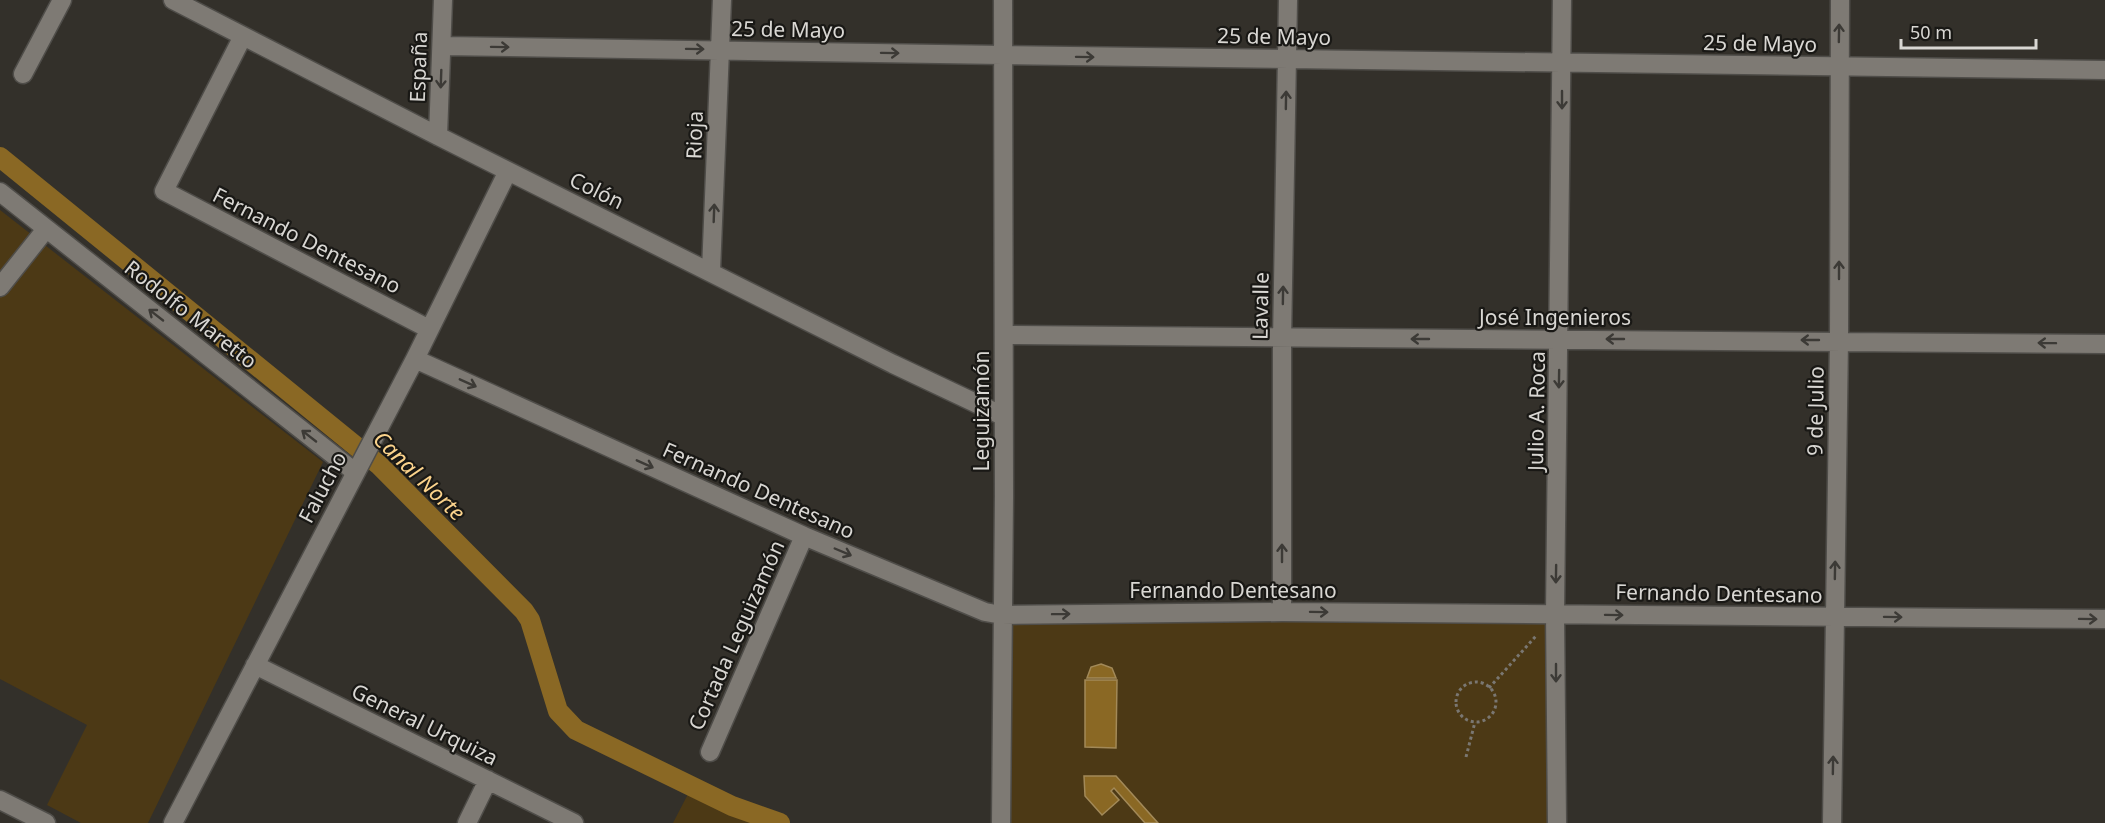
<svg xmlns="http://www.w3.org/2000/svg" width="2105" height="823" viewBox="0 0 2105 823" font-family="'Noto Sans',sans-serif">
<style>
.green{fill:#4c3915}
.water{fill:#8a6824;stroke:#a28958;stroke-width:1.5}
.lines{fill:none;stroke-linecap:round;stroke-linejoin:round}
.canal{stroke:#8a6824;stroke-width:20}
.minor-casing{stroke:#4f4d49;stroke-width:21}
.path{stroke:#7a7772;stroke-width:3;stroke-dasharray:3 3;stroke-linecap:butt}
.minor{stroke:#7e7a74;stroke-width:18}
.oneway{stroke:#3c3a36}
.labels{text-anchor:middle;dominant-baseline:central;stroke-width:4.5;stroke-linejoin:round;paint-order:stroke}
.street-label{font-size:21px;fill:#d9d7d3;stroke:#191815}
.water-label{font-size:22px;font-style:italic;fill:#fbd38c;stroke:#191815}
</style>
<rect width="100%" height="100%" fill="#33302a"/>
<path class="green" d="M0 210 323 462 148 823H81L47 805 87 725 0 679Z
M1555 614 1557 823H1001L1002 615Z
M688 794 766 823H673Z"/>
<path class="water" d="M1101 664 1112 668 1116 678H1087L1091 667Z
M1085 680H1117L1116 748 1085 747Z
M1084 776H1116L1158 823H1145L1114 788 1111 791 1119 800 1102 815 1085 796Z"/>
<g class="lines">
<path class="canal" d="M0 157 379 465 524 611 530 620 558 711 576 730 732 806 780 823"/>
<defs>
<path id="minor" d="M173 0 438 136 893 364 1003 416
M243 36 164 191 429 329
M442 46 1002 55 2105 70
M23 74 62 0
M438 136 443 0
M0 192 355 472
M711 271 722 0
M0 287 46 229
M1004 335C1371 341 1738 339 2105 344
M415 359 804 536 985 612 1002 615 1282 612 2105 619
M1282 612V340L1288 0
M255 665 574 823
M710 752 804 536
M0 800 46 823
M173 823 415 359 508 171
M467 823 488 780
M1001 823 1004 496 1003 0
M1557 823 1555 614 1562 0
M1832 823 1839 340 1840 0"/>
</defs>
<use href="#minor" class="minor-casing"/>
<path class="path" d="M1456 702a20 20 0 1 1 40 0a20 20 0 1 1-40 0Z
M1489 688 1536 636
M1466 757 1475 722"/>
<use href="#minor" class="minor"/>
</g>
<defs><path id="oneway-shaft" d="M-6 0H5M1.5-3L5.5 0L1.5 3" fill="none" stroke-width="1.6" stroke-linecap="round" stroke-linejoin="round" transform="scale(1.5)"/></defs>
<g class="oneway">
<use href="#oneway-shaft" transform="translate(1839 33) rotate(-89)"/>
<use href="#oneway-shaft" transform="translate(500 47) rotate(1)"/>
<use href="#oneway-shaft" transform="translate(695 49) rotate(1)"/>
<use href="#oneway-shaft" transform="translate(890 53) rotate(1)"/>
<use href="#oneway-shaft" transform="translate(1085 57) rotate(1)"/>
<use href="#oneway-shaft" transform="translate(441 79) rotate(92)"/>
<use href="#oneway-shaft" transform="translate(1286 100) rotate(-89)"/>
<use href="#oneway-shaft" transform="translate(1562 100) rotate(90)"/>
<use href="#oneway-shaft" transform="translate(714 213) rotate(-88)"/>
<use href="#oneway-shaft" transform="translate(1839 270) rotate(-90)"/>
<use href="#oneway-shaft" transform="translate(1283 295) rotate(-89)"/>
<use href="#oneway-shaft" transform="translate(156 315) rotate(-142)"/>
<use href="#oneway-shaft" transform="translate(1420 339) rotate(180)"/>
<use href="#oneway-shaft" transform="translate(1615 339) rotate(-180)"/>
<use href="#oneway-shaft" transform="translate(1810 340) rotate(-180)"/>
<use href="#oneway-shaft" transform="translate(2047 343) rotate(-179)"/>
<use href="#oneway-shaft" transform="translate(1559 379) rotate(91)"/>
<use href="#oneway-shaft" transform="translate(468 383) rotate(24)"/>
<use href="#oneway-shaft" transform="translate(309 436) rotate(-142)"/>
<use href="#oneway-shaft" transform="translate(645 464) rotate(24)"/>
<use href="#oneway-shaft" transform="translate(843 552) rotate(23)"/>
<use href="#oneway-shaft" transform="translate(1282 553) rotate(-90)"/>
<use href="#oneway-shaft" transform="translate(1835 570) rotate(-89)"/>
<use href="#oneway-shaft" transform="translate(1556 574) rotate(91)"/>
<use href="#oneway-shaft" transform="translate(1319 612) rotate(1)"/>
<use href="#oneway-shaft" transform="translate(1061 614) rotate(-1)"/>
<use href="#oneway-shaft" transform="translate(1614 615) rotate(1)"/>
<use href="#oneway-shaft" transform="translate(1893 617) rotate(1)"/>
<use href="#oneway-shaft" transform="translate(2088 619) rotate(1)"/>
<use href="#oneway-shaft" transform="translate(1556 673) rotate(90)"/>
<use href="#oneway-shaft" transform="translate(1833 765) rotate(-89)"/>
</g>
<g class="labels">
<g class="street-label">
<text transform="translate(788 29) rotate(1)">25 de Mayo</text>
<text transform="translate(1274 36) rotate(1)">25 de Mayo</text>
<text transform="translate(1760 43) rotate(1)">25 de Mayo</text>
<text transform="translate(418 67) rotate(-88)">España</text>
<text transform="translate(694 135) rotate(-88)">Rioja</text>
<text transform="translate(597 190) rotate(26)">Colón</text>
<text transform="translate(307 240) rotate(27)">Fernando Dentesano</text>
<text transform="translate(1260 306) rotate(-89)">Lavalle</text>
<text transform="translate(191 314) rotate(38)">Rodolfo Maretto</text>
<text x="1555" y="317">José Ingenieros</text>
<text transform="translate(981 411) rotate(-90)">Leguizamón</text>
<text transform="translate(1536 411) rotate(-89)">Julio A. Roca</text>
<text transform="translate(1815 411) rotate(-89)">9 de Julio</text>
<text transform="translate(322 487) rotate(-62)">Falucho</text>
<text transform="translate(759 490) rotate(24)">Fernando Dentesano</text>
<text x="1233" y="590">Fernando Dentesano</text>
<text transform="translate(1719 593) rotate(1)">Fernando Dentesano</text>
<text transform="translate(736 635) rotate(-66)">Cortada Leguizamón</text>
<text transform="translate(425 724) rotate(26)">General Urquiza</text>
</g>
<g class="water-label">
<text transform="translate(420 475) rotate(44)">Canal Norte</text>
</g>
</g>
<path d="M1901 39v9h135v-9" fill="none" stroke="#d9d7d3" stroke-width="3"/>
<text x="1910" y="39" font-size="18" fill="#d9d7d3" stroke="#191815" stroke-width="4.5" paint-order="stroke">50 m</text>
</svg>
